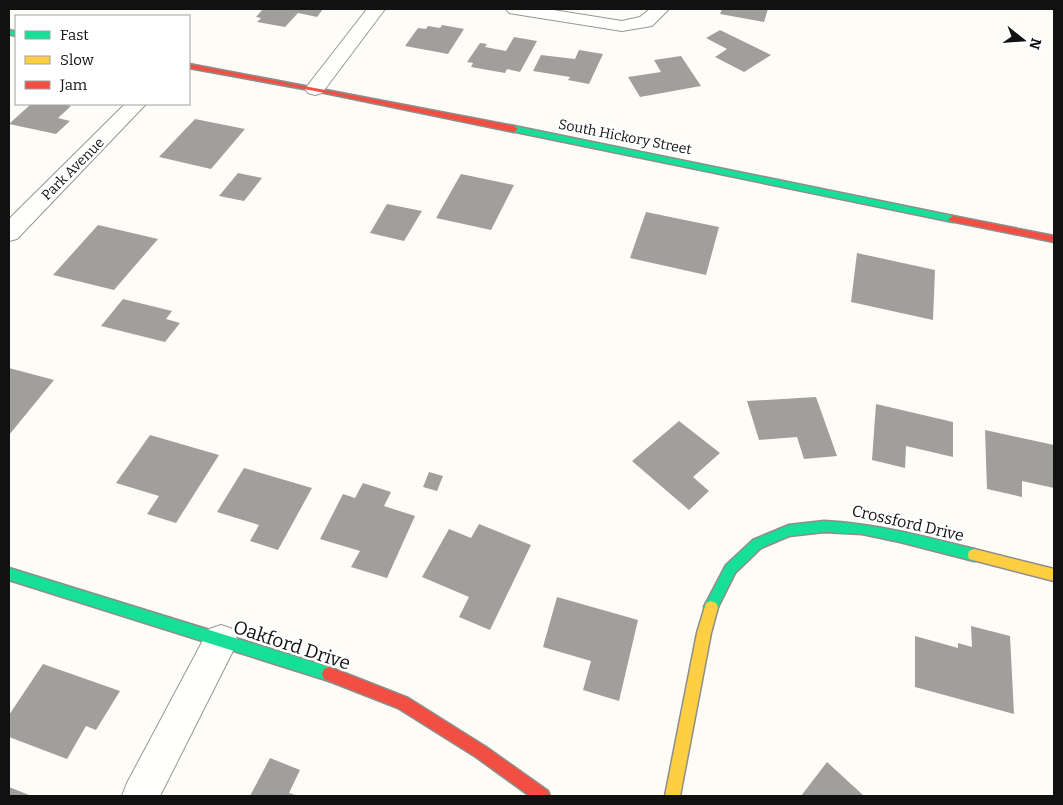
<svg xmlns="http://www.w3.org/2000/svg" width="1063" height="805" viewBox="0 0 1063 805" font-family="Bitter,serif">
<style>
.building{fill:#a19f9c}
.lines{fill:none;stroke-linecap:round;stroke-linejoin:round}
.street-casing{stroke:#979795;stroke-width:2}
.fast-casing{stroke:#8e8d8b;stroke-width:3}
.slow-casing{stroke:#8e8d8b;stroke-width:3}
.jam-casing{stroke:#8e8d8b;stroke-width:3}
.street{fill:#fffffe;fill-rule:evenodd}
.fast{fill:#16e098;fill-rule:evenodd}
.slow{fill:#ffcf43;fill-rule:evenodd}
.jam{fill:#f24e42;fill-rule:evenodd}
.labels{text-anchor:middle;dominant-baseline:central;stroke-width:5;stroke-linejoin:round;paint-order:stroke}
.far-street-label{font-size:14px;fill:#111;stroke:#fff}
.street-label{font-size:16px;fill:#111;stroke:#fff}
.near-street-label{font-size:19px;fill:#111;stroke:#fff}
</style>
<rect width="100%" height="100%" fill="#fdfcf7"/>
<path class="building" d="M263 9H323L317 17 298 13 285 27 257 22 261 18 256 17Z
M722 9H768L764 22 720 14Z
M442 25 464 29 448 54 405 46 418 28 426 29 428 26 440 28Z
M720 30 771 55 744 72 715 57 727 49 706 38Z
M514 37 537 41 520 72 507 69 505 73 471 67 473 63 467 62 480 43 487 44 485 47 506 51Z
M579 50 603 54 589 84 568 80 570 77 533 71 541 55 575 59Z
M681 56 701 86 640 97 628 77 661 72 654 60Z
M31 104H68L66 105 71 106 58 118 70 121 56 134 9 124Z
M195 119 245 129 211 169 159 157Z
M238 173 262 178 244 201 219 196Z
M461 174 514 185 491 230 436 218Z
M387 204 422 211 404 241 370 233Z
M646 212 719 227 706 275 630 258Z
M98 225 158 239 114 290 53 275Z
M857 253 935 270 933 320 851 302Z
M123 299 172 311 166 319 180 323 165 342 101 326Z
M9 368 54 380 9 435Z
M816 397 837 456 804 459 797 437 759 440 747 401Z
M876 404 953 422V457L906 446 905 468 872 460Z
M679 421 720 453 693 477 709 491 689 510 632 461Z
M985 430 1054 445V488L1022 481V497L987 489Z
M150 435 219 455 176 523 147 514 159 496 116 483Z
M244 468 312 488 278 550 250 541 259 525 217 512Z
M429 472 443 476 437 491 423 487Z
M363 483 391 492 384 506 415 516 387 578 351 567 360 551 320 539 343 494 355 498Z
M479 524 531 545 490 630 459 617 469 597 422 577 449 529 471 538Z
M557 597 638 620 619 701 583 690 591 661 543 647Z
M971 626 1010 636 1014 714 915 687V636L958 648V643L972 647Z
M43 664 120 691 96 730 86 726 67 759 9 737V715Z
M270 758 300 770 289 793 298 796H250Z
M827 762 864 796H801Z
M9 787 29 795 9 796Z"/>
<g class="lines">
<defs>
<path id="street" d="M367 9H385L322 93 315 95 308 93 305 89 308 85Z
M506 9H547L622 21 640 17 650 9H669L652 26 622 31 515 14 509 13Z
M125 104H146L17 239 9 241V219Z
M221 625 233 629 238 641 160 796H122L127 783 209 629Z"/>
<path id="fast" d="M9 30 16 32V36L9 34Z
M514 126 953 216 958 219 953 222 511 131V127Z
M824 521C877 524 923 536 974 549L979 551 980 555 979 559 974 561 900 542 862 534 824 532 789 536 761 548 735 573 716 611 711 613 706 611 704 607 726 565 753 540 789 525Z
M9 568 329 667 334 669 336 674 334 679 329 681 9 580Z"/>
<path id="slow" d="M974 549 1054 569V581L969 559 968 555 969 551Z
M711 601 716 603 718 607 711 633 680 796H665L697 633 706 603Z"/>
<path id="jam" d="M189 64 514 126 518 129 514 132 315 91 189 68Z
M953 216 1054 236V242L950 221 948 219Z
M329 667 408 698 486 747 548 791 550 796H530L476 757 398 708 324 679 322 674 324 669Z"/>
</defs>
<use href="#street" class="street-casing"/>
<use href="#fast" class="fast-casing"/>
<use href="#slow" class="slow-casing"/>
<use href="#jam" class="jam-casing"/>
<use href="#street" class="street"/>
<use href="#fast" class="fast"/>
<use href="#slow" class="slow"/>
<use href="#jam" class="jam"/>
</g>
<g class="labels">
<g class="far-street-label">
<text transform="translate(625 137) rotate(11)">South Hickory Street</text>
<text transform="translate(73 169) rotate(-45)">Park Avenue</text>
</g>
<g class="street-label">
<text transform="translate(908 523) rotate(13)">Crossford Drive</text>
</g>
<g class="near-street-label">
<text transform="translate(292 645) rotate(18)">Oakford Drive</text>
</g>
</g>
<rect width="1063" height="805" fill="none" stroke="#111111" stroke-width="20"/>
<rect x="15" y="15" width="175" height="90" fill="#ffffff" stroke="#a0a0a0"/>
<rect x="25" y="31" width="25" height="8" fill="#16e098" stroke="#a0a0a0"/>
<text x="60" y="40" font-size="15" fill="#111111">Fast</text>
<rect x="25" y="56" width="25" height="8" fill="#ffcf43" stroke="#a0a0a0"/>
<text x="60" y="65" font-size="15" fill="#111111">Slow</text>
<rect x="25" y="81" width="25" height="8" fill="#f24e42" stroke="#a0a0a0"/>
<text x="60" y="90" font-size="15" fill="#111111">Jam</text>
<g transform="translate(1023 40) rotate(107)" stroke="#ffffff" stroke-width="4" paint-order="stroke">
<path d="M0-4L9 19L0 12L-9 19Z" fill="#111111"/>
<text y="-8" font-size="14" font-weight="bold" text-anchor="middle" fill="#111111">N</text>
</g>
</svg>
